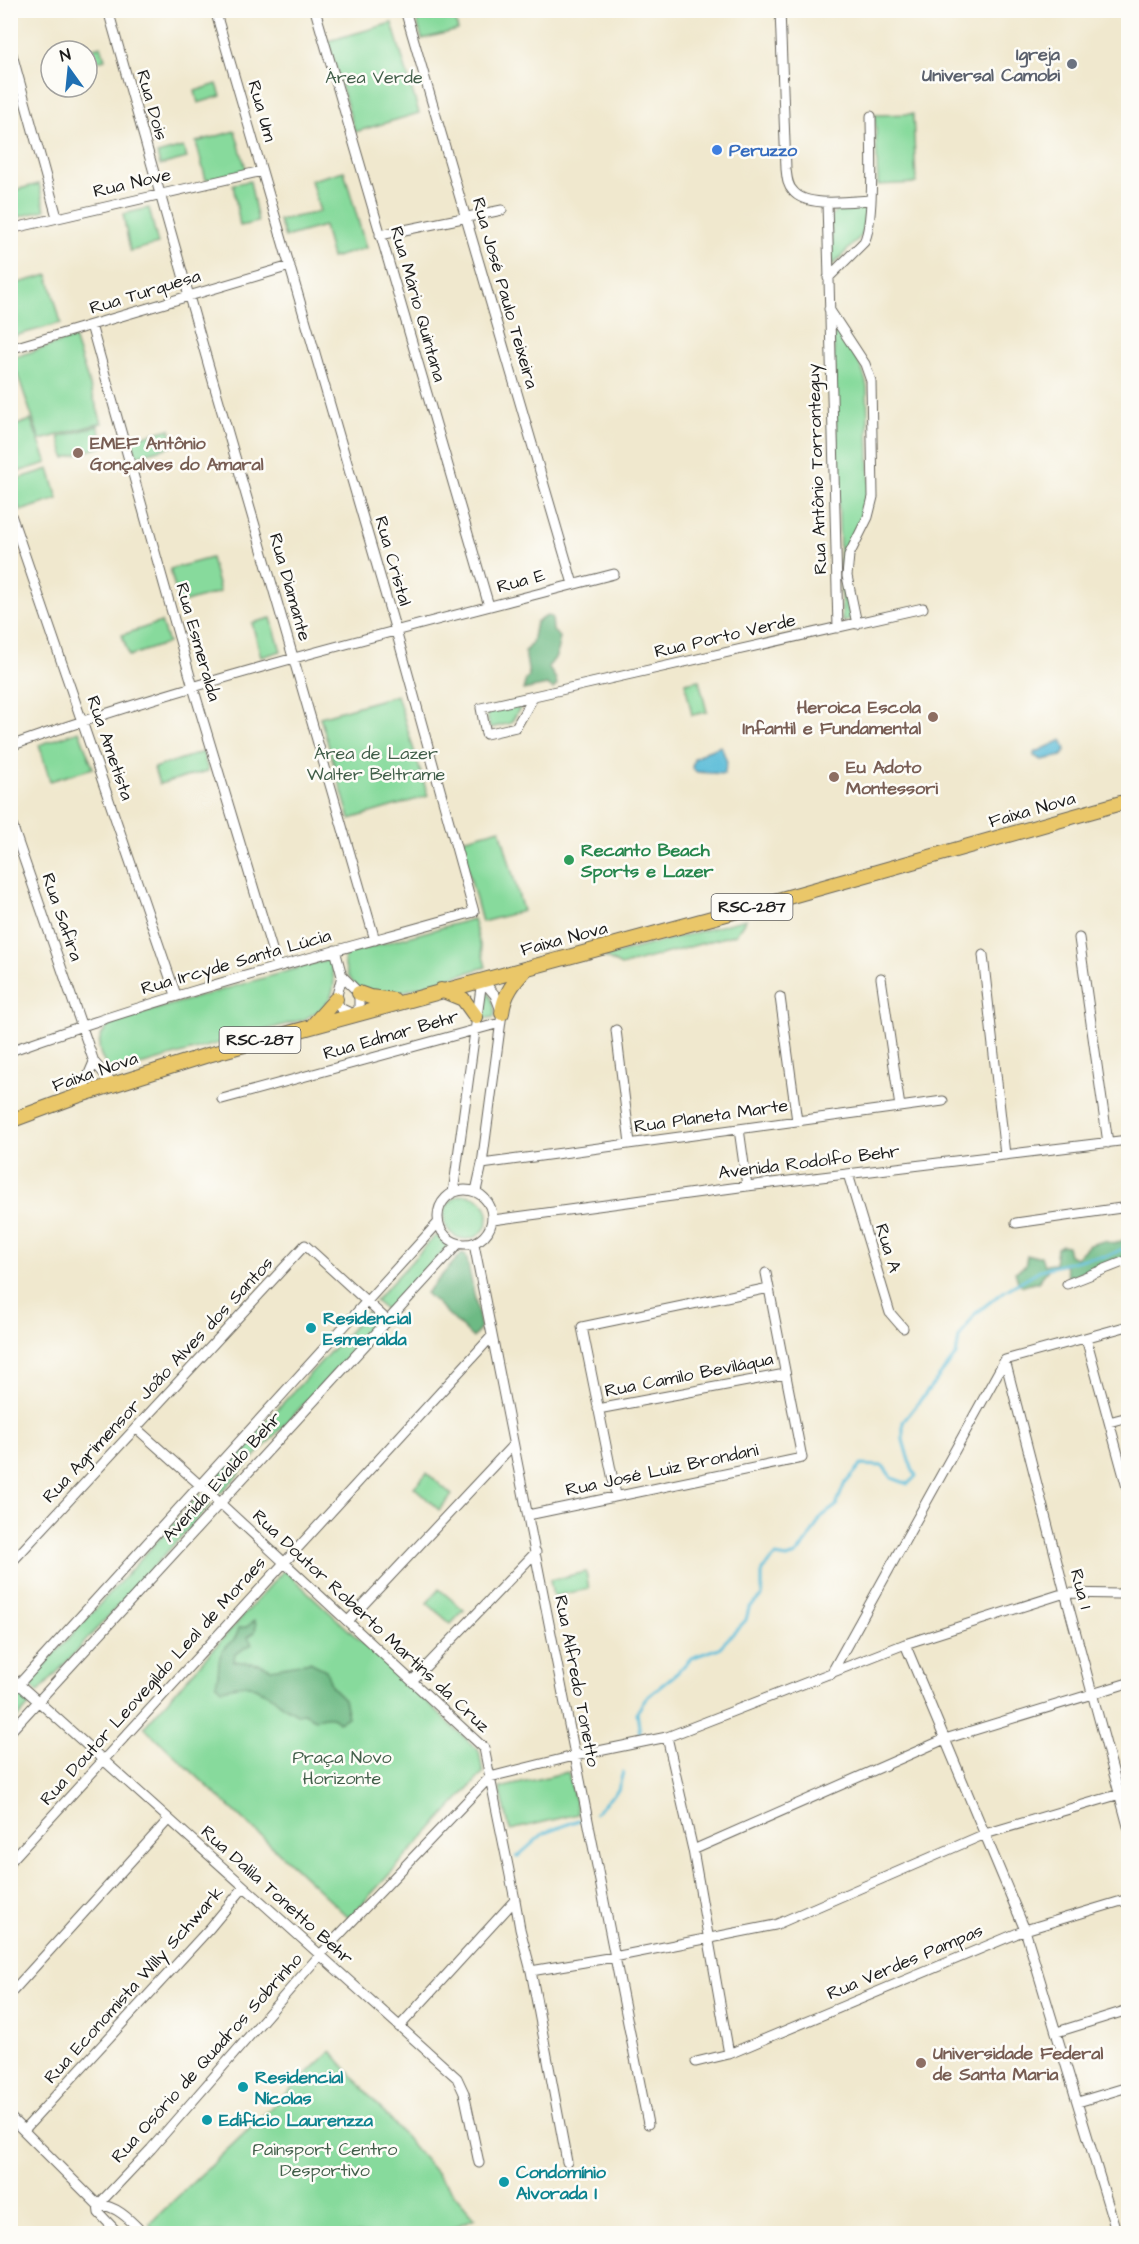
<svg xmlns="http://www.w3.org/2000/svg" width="1139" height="2244" viewBox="0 0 1139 2244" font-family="'Architects Daughter',sans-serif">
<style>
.green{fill:#87da9c;stroke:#527b5c;stroke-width:1.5}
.forest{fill:#6dba84;stroke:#446b50;stroke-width:1.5}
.water{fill:#5abcd8;stroke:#3b6c7a;stroke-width:1.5}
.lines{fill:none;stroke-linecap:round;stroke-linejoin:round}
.stream{stroke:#5abcd8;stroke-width:3}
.minor-casing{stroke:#66635a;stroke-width:11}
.highway-casing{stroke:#66635a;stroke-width:16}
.minor{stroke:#fff;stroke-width:9}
.highway{stroke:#eac769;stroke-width:14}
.worship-dot{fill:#6b7280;stroke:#fdfcf7;stroke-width:2}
.shop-dot{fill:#3f7fe0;stroke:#fdfcf7;stroke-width:2}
.education-dot{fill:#8d6e63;stroke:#fdfcf7;stroke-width:2}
.leisure-dot{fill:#2e9e5b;stroke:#fdfcf7;stroke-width:2}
.culture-dot{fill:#0f9aa8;stroke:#fdfcf7;stroke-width:2}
.labels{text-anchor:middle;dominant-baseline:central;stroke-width:5;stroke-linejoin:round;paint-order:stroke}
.shield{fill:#fdfcf7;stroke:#605f5e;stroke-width:1.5}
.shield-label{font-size:16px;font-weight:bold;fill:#1c1c1c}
.worship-label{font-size:18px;font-weight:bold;fill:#5b616d;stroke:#fdfcf7;text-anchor:end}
.park-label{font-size:18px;fill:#415e49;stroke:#fdfcf7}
.street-label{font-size:18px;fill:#1c1c1c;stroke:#fdfcf7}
.shop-label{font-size:18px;font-weight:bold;fill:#366cbe;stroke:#fdfcf7;text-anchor:start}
.education-label{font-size:18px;font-weight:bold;fill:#785e54;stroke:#fdfcf7;text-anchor:start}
.leisure-label{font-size:18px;font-weight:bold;fill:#27864d;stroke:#fdfcf7;text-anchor:start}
.culture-label{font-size:18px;font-weight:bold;fill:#0d838f;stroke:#fdfcf7;text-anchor:start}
</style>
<rect width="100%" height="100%" fill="#fdfcf7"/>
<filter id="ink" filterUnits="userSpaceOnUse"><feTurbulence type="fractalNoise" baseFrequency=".0167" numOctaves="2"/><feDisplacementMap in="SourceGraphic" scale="12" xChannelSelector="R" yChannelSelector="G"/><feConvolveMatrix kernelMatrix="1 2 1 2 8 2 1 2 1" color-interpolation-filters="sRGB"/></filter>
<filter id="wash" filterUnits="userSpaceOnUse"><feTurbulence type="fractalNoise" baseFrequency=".008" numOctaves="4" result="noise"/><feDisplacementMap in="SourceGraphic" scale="24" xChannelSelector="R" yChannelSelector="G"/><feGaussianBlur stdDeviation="1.35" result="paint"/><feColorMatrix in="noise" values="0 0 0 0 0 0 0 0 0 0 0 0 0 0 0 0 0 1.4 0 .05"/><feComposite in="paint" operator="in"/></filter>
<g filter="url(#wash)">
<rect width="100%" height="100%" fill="#f0e8ce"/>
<path class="green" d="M414 11H453L458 30 422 39Z
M392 23 419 113 355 132 328 41Z
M101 46 105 59 87 64V51H83Z
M217 84 221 96 198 103 195 91Z
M913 114 916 183 878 185 875 115Z
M235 131 246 169 206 180 196 142Z
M183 147 187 158 160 165 157 154Z
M344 171 366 248 332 258 324 226 285 237 279 220 320 212 311 180Z
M250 181 258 222 240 226 233 184Z
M39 184 45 210 11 219V191Z
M866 206 862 235 832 266 831 216 839 207Z
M149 208 158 244 130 251 123 214Z
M48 275 61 323 11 337V285Z
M833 322C847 343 863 363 867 387L870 493 866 511 847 546 842 568 843 587 851 620 842 622Z
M74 338 102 423 40 440 12 358Z
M31 420 47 463 11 474V427Z
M98 426 104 446 65 458 59 437Z
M170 429 174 446 136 456 132 439Z
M49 469 58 499 20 511 11 481Z
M211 558 220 592 179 604 170 569Z
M271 618 281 651 261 657 252 623Z
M161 622 168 643 129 656 122 635Z
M699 680 707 712 692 715 685 683Z
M397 695 428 796 350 819 320 717Z
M522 704 511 723 490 728 486 712Z
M79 731 93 768 50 781 39 745Z
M203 752 208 771 159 784 154 768Z
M500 829 523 911 482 922 460 840Z
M473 919 486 967 395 994 366 992 355 985 348 976 344 963 345 954Z
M746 919 736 934 621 966 604 957Z
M329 959C340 989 333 1004 305 1019L115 1072C99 1063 92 1040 109 1026 112 1023 118 1021 122 1019Z
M485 991H488C491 998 497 1009 494 1017L483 1019 481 1015Z
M444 1217a22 22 0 1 1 44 0a22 22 0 1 1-44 0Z
M436 1235 448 1246 389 1313 375 1301Z
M367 1312 380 1322 221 1493 209 1483Z
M427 1473 452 1495 439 1510 414 1487Z
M199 1495 211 1504 38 1693 28 1683Z
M284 1570 479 1751 483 1773 349 1918 144 1727Z
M586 1572 589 1589 553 1596 550 1580Z
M439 1589 464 1610 451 1624 427 1603Z
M20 1692 32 1702 10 1726V1703Z
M568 1772 578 1814 510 1830 500 1788Z
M331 2051 475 2218 438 2234 159 2233 149 2224Z"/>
<path class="forest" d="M547 616 552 617 553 631 560 637 556 657 548 667 556 679 557 685 553 689 547 685 523 690 526 679 529 676 525 651 532 643 536 622Z
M1128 1238V1256L1116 1263 1068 1277 1065 1265 1050 1267 1038 1282 1023 1286 1018 1282 1015 1272 1025 1266 1027 1256H1041L1044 1265 1055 1264 1057 1248 1062 1245 1067 1246 1069 1255 1076 1258 1089 1245 1104 1241 1114 1244Z
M462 1253 466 1255 481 1328 473 1338 426 1293Z
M255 1621 256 1625 255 1632 248 1637 252 1644 235 1654 234 1661 260 1664 271 1669 310 1662 326 1670 332 1687 344 1699 348 1717 338 1722C332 1714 324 1717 316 1719L303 1713 297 1714 283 1706 272 1696 246 1684 222 1689 216 1683C220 1673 217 1661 222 1652 228 1640 235 1645 239 1628L246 1627Z"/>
<path class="water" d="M1062 740 1066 750 1062 756 1042 760 1034 756V753Z
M721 746 727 762 724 774 697 772 692 768 694 759 705 752Z"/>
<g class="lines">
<path class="stream" d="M640 1735 637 1712 647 1697 677 1673 691 1658 719 1648 746 1620 749 1608 762 1596V1570L776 1556 787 1558 796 1555 808 1540 821 1517 836 1506 844 1485 861 1465 883 1466 892 1478 908 1484 916 1476 909 1461 903 1440V1422L956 1355 959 1338 975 1314 1000 1294 1040 1270 1088 1258 1108 1256 1128 1246
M595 1813 618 1790 623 1772
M517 1857 544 1833 579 1820"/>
</g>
</g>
<g filter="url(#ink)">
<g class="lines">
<defs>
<path id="minor" d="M108 10 211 374 375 940
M315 10 489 606
M405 10 573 584
M780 10 786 169C787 177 787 185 793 191 806 208 851 201 871 200
M10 47 57 217
M827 202 838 628
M10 229 262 171
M380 235 502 210
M828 278 864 242C875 222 871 143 871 116
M829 309 865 364 871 381 873 497 868 517 849 555 847 576 857 624
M91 325 193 687 277 966
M10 349 290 266
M10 512 176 995
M534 696 516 727 486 734 481 708 534 696 923 608
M10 746C208 676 411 627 614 574
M10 819 94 1062 113 1084
M1079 938 1108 1143
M335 950 342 976 336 999 340 1008 353 1014 359 1009V993L342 976
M983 955 1005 1155
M881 978 900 1107
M780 997 797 1121
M616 1030 630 1143
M10 1051C162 996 318 956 474 912L396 631 215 10
M80 1095 94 1062
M222 1099 500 1023
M739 1129 747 1186
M482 1164 943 1101
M848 1174 890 1313 903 1328
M438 1217a27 27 0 1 1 54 0a27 27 0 1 1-54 0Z
M476 1191 482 1164 502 1013 495 995 482 980
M453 1193 482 980
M493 1220 747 1186 1128 1140
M1016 1223 1128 1207
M474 1244 648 2124
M1067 1284 1128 1260
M1086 1338 1128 1491
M1005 1360 1065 1593 1128 1826
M598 1409 785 1374
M1109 1422 1128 1417
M136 1428 220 1503 484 1748 515 1900 520 1929 531 1971 567 2162
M616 1495 582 1327 769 1288
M528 1515 802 1458 766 1273
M10 1564 305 1245 387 1320
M348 1621 513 1445
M905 1644 1025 1930 1117 2234
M831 1674 1005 1360 1128 1326
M10 1676 457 2078 464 2093 479 2163
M412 1681 536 1552
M10 1694 438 1223
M10 1732 458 1244
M667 1737 693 1850 729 2054
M693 1850 945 1739 1128 1683
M10 1862 492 1336
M531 1971 614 1957 775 1925 985 1834 1120 1794
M10 1994 169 1819
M399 2027 515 1900
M1057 2032 1128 2010
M696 2062 729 2054 1025 1930 1128 1899
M1078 2102 1128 2087
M10 2117 98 2205 99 2213 119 2234
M24 2130 210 1928 244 1887
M98 2205 151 2149 319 1956 490 1777 574 1756 667 1737 905 1644 1065 1593 1118 1594 1128 1591
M98 2205C117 2205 131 2221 144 2234"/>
<path id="highway" d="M441 990 463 999 476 1017
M359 993 370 997 394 1000
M502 1013C504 994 514 982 526 969
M313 1025 336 999
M10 1121 80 1095 208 1055 767 903 1128 801"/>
</defs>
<use href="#minor" class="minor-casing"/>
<use href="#highway" class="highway-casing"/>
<use href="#minor" class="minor"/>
<use href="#highway" class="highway"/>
</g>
</g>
<circle class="worship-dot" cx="1072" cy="64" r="6"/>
<circle class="shop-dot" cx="717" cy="150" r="6"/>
<g class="education-dot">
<circle cx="78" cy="453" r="6"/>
<circle cx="933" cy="717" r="6"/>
<circle cx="834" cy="777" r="6"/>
<circle cx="921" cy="2063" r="6"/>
</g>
<circle class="leisure-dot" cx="569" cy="860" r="6"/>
<g class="culture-dot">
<circle cx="311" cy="1328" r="6"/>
<circle cx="243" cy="2087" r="6"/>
<circle cx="207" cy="2120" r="6"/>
<circle cx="504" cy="2182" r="6"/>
</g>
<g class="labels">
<g class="shield">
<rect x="711.5" y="894" width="81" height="26" rx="4.5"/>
<rect x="219.5" y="1027" width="81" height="26" rx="4.5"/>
</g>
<g class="shield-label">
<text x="752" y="907">RSC-287</text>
<text x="260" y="1040">RSC-287</text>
</g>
<g class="worship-label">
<text x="1060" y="54">Igreja<tspan x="1060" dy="21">Universal Camobi</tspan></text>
</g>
<g class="park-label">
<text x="374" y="77">Área Verde</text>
<text x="376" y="753">Área de Lazer<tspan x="376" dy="21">Walter Beltrame</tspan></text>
<text x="342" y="1757">Praça Novo<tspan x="342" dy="21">Horizonte</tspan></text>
<text x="325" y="2149">Painsport Centro<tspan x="325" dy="21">Desportivo</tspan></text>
</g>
<g class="street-label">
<text transform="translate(152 105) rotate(74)">Rua Dois</text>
<text transform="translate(262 111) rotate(74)">Rua Um</text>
<text transform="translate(132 183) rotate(-13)">Rua Nove</text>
<text transform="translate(145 292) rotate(-17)">Rua Turquesa</text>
<text transform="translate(505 293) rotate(74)">Rua José Paulo Teixeira</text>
<text transform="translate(418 304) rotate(74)">Rua Mário Quintana</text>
<text transform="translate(817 469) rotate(-92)">Rua Antônio Torronteguy</text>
<text transform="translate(393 561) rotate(74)">Rua Cristal</text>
<text transform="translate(521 581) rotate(-15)">Rua E</text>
<text transform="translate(290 587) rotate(74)">Rua Diamante</text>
<text transform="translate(725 636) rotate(-13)">Rua Porto Verde</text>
<text transform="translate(198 642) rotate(74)">Rua Esmeralda</text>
<text transform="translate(110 748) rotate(71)">Rua Ametista</text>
<text transform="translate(1032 810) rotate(-16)">Faixa Nova</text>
<text transform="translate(62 917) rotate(71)">Rua Safira</text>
<text transform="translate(564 939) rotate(-15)">Faixa Nova</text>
<text transform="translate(236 962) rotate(-16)">Rua Ircyde Santa Lúcia</text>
<text transform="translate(391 1035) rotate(-16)">Rua Edmar Behr</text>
<text transform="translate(95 1072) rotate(-19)">Faixa Nova</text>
<text transform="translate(711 1116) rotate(-8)">Rua Planeta Marte</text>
<text transform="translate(809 1162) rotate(-7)">Avenida Rodolfo Behr</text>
<text transform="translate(888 1248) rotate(73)">Rua A</text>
<text transform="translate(689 1375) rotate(-11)">Rua Camilo Beviláqua</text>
<text transform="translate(158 1380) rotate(-47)">Rua Agrimensor João Alves dos Santos</text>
<text transform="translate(662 1470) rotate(-12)">Rua José Luiz Brondani</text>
<text transform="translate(222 1477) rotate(-48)">Avenida Evaldo Behr</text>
<text transform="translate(1081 1589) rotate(75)">Rua 1</text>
<text transform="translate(371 1621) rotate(43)">Rua Doutor Roberto Martins da Cruz</text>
<text transform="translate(153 1681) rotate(-48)">Rua Doutor Leovegildo Leal de Moraes</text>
<text transform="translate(577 1681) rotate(79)">Rua Alfredo Tonetto</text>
<text transform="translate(277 1895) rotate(42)">Rua Dalila Tonetto Behr</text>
<text transform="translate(905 1962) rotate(-23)">Rua Verdes Pampas</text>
<text transform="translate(134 1985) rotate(-48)">Rua Economista Willy Schwark</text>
<text transform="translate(207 2058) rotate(-48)">Rua Osório de Quadros Sobrinho</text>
</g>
<g class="shop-label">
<text x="729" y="150">Peruzzo</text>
</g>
<g class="education-label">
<text x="90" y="443">EMEF Antônio<tspan x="90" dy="21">Gonçalves do Amaral</tspan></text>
<text x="921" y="707" text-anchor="end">Heroica Escola<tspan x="921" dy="21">Infantil e Fundamental</tspan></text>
<text x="846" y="767">Eu Adoto<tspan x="846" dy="21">Montessori</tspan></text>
<text x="933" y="2053">Universidade Federal<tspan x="933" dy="21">de Santa Maria</tspan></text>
</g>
<g class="leisure-label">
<text x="581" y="850">Recanto Beach<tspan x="581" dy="21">Sports e Lazer</tspan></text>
</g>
<g class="culture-label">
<text x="323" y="1318">Residencial<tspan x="323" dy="21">Esmeralda</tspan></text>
<text x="255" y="2077">Residencial<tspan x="255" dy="21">Nícolas</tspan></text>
<text x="219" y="2120">Edifício Laurenzza</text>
<text x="516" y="2172">Condomínio<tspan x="516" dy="21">Alvorada I</tspan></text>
</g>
</g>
<rect width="1139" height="2244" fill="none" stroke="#fdfcf7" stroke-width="36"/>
<g transform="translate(69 69) rotate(345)"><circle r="28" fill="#fdfcf7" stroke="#a3a29f" stroke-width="1.5"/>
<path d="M0-4.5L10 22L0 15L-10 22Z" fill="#1f6fb2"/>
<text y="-9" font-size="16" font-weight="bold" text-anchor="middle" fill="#1c1c1c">N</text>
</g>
</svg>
